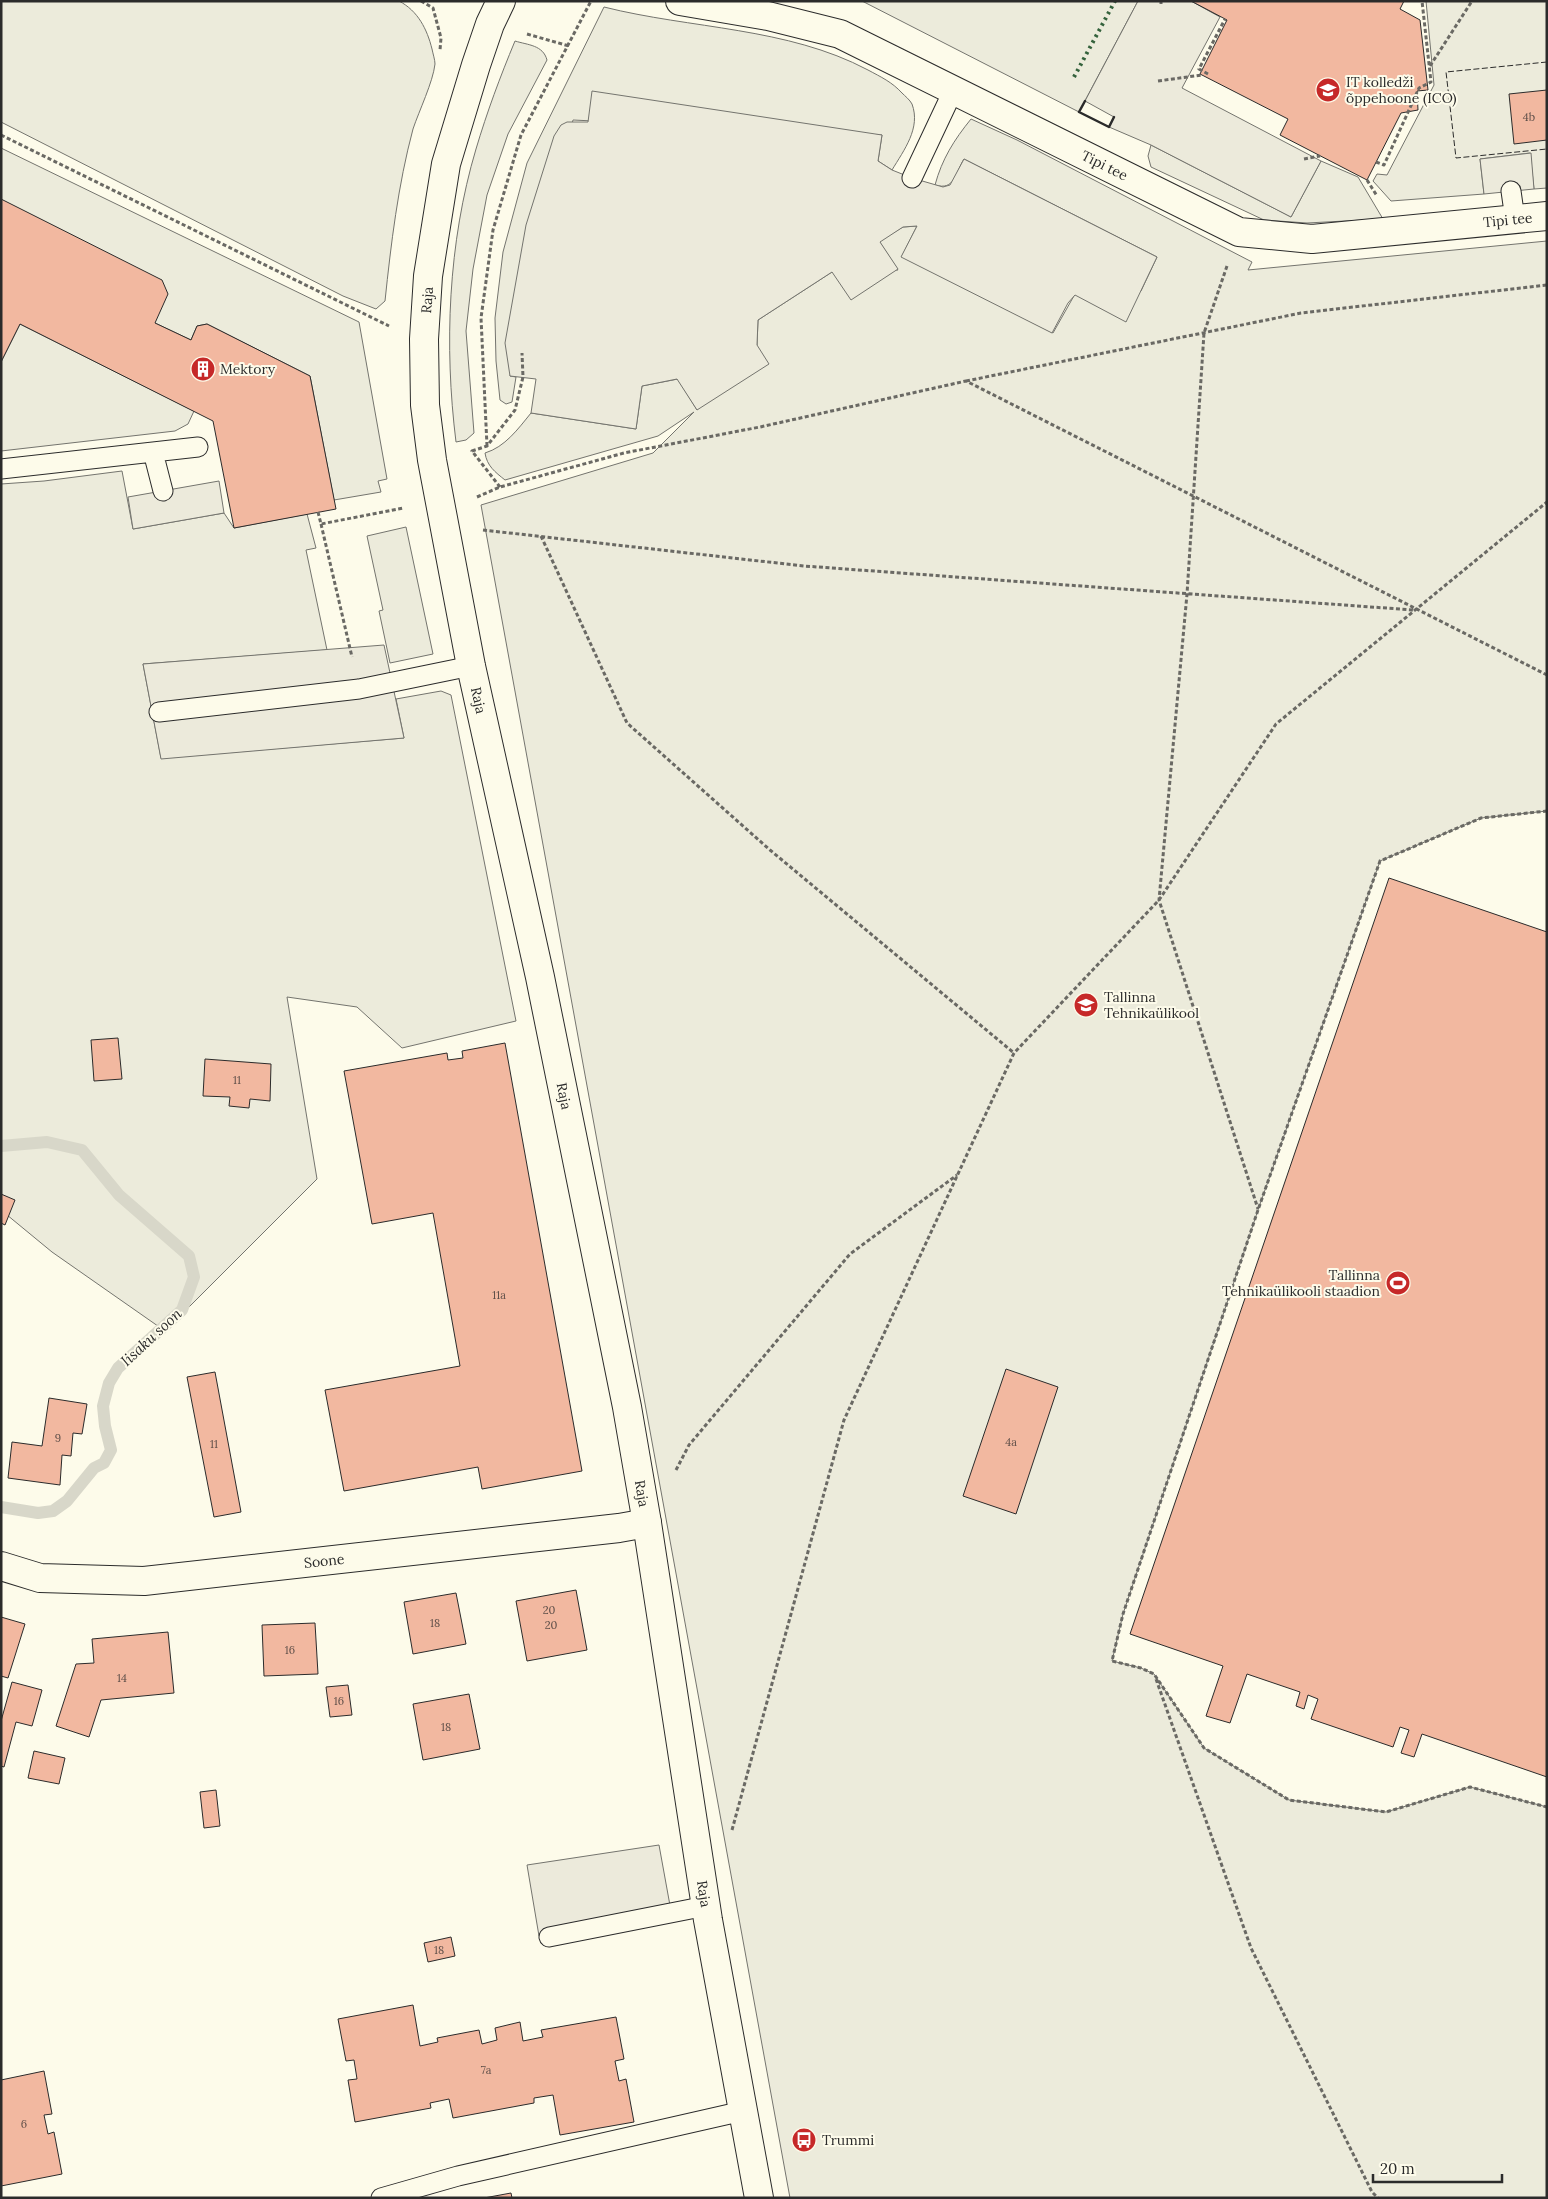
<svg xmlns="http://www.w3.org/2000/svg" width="1548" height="2199" viewBox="0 0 1548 2199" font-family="Lora,serif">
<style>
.green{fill:#ecebdb;stroke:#74746e}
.parking{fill:#eceadb;stroke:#74746e}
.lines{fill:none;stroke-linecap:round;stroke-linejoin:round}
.stream{stroke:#d8d7c9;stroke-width:12}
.building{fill:#f2b8a0;stroke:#2b2b2b}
.lane-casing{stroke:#2b2b2b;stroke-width:21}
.street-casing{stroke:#2b2b2b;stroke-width:30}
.path{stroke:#6a6964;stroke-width:3;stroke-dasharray:4 2.5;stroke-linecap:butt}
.lane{stroke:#fdfbea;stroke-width:19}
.street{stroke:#fdfbea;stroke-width:28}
.hedge{stroke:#34623c;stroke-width:4;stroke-dasharray:2.5 4;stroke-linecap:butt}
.fence{stroke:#2b2b2b;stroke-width:1;stroke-dasharray:6 2.5;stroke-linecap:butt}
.wall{stroke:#2b2b2b;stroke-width:2.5}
.labels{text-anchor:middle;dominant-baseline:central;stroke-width:4;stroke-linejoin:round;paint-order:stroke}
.number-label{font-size:11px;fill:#5d4e48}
.poi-label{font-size:14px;fill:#2b2b2b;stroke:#fdfbea;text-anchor:start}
.street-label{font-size:14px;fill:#2b2b2b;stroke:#fdfbea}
.water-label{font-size:15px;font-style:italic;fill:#2b2b2b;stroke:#fdfbea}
</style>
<rect width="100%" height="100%" fill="#fdfbea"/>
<path class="green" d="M1 1H399C418 11 427 29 432 49 433 54 435 60 435 64 433 82 419 111 413 129 398 185 391 244 385 301L376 309 343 296 1 122Z
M862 1H1138L1079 112Z
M1426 1H1547V188L1534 189 1530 153 1480 159 1484 194 1391 201 1373 181 1377 174 1387 175 1434 85Z
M604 7C691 29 787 27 868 70 881 77 892 82 902 93 905 96 910 100 912 104 921 128 904 150 892 170L878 161 882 135 573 120 510 376 516 377 512 402 506 404 500 400 496 361 495 318 503 252 527 163Z
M515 41C528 45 543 45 547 60L508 134 487 195 473 269 466 331 474 433 466 440 456 442C444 346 448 243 476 149 487 112 500 77 515 41Z
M971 119 1017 140 1252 262 1248 270 1547 241V811L1481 818 1380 861 1258 1210 1123 1614 1112 1661 1141 1668 1154 1674 1204 1748 1289 1800 1386 1812 1470 1787 1547 1807V2198H790L481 505 653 453 694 412 658 436 505 480C495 472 487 466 485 453 505 447 518 429 531 413L636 429 642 386 678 379 697 410 757 345 758 320 832 272 898 270 879 241 903 227 917 226 902 256 1053 333 1075 294 1141 291 1157 257 964 159C955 173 955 191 935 185 942 159 954 140 971 119Z
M1151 145 1291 217 1321 161 1358 177 1383 219 1307 223 1264 220 1151 167 1148 156Z
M1 148 359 322 387 479 378 481 381 492 334 500 310 376 207 324 197 326 191 340 155 323 1 199Z
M20 324 194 411 188 424 175 431 1 451V362Z
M122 471 133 529 224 513 234 528 307 514 316 548 306 550 327 650 143 664 161 758 404 738 396 699 441 691 451 695 516 1021 402 1048 357 1007 287 997 317 1179 165 1331 52 1252 1 1210V484L44 481Z
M406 527 433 654 390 663 379 611 383 610 367 536Z"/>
<path class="parking" d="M1138 1H1191L1220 17 1182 88 1321 161 1291 217 1151 145 1109 127 1114 117 1085 101Z
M592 91 882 135 878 161 892 170 912 178 943 187 950 185 964 159 1157 257 1126 322 1075 295 1068 303 1052 333 901 257 917 226 903 227 880 242 898 269 851 300 832 272 758 320 757 345 769 364 697 410 677 379 642 386 636 429 531 413 536 379 510 376 505 343 526 225 554 136 561 125 567 122H588Z
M1531 153 1534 189 1484 194 1480 159Z
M219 481 224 513 133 529 128 497Z
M384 645 404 738 161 759 143 664Z
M659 1845 671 1911 539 1936 527 1865Z"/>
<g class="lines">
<path class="stream" d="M1 1146 47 1142 82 1150 119 1195 189 1256 194 1277 182 1310 118 1368 109 1383 103 1406 105 1426 111 1450 104 1463 94 1468 67 1501 53 1511 38 1513 1 1507"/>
</g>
<path class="building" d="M1191 1H1404L1400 9 1420 20 1428 90 1417 91 1418 110 1401 113 1367 180 1280 135 1288 119 1200 74 1227 20Z
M1547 90V140L1514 144 1509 94Z
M1 199 162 280 168 294 155 323 191 340 197 326 207 324 310 376 336 509 234 528 213 421 20 324 1 362Z
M1389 878 1547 932V1777L1422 1734 1414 1757 1401 1753 1409 1730 1400 1727 1393 1747 1311 1719 1318 1699 1308 1695 1304 1709 1296 1706 1300 1692 1247 1674 1230 1723 1206 1716 1223 1666 1130 1634Z
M118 1038 122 1079 94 1081 91 1040Z
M505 1043 582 1471 482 1489 478 1467 344 1491 325 1390 460 1366 433 1213 372 1224 344 1071 447 1053 448 1060 463 1058 462 1051Z
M205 1059 271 1064 270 1101 250 1099 249 1108 229 1106 230 1097 203 1096Z
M1 1194 15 1200 5 1225 1 1223Z
M1006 1369 1058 1387 1016 1514 963 1496Z
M215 1372 241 1512 214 1517 187 1377Z
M49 1398 87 1404 82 1434 73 1433 71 1456 62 1455 60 1485 8 1478 12 1442 42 1446Z
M576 1590 587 1650 527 1661 516 1601Z
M456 1593 466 1644 413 1654 404 1602Z
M1 1617 25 1624 8 1678 1 1676Z
M315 1623 318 1674 264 1676 262 1625Z
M168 1632 174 1693 101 1700 89 1737 56 1726 76 1664 94 1663 92 1639Z
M12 1682 42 1690 32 1726 16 1722 4 1767 1 1766V1721Z
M348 1685 352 1715 330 1717 326 1687Z
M469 1694 480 1749 423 1760 413 1704Z
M34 1751 65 1758 59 1784 28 1778Z
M216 1790 220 1826 204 1828 200 1792Z
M451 1937 455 1956 428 1962 424 1943Z
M413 2005 420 2046 438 2042 437 2038 479 2030 482 2044 497 2040 495 2028 520 2022 523 2041 543 2037 541 2030 616 2017 624 2059 615 2061 619 2081 626 2079 634 2122 560 2135 553 2095 534 2098V2103L453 2118 449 2099 430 2103 431 2108 355 2122 348 2080 357 2079 354 2060 346 2061 338 2019Z
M44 2071 52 2114 44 2115 48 2134 54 2132 62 2174 1 2186V2080Z
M511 2193 512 2198H484Z"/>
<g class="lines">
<defs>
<path id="lane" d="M912 178 953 91
M1511 191 1515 219
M153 452 163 491
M1 469 198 447
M159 712 359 689 471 666
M549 1937 706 1906
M381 2198 458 2176 743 2111"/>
<g id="street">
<path id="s1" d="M501 1 490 24 476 65 446 164 428 276 424 339 425 405 432 460 471 666 540 977 627 1407 647 1523 708 1920 759 2198"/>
<path id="s2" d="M680 1 768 16 840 34 1239 232 1312 239 1547 216"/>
<path id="s3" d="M1 1566 40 1578 144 1581 619 1528 647 1523"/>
</g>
</defs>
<use href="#lane" class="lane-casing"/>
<use href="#street" class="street-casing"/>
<path class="path" d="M421 1 433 8 441 38 440 50
M1161 1V4
M527 34 569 46
M1430 66 1472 1
M1208 74 1199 69 1225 19
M1158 81 1202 75
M1 135 389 326
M1304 159 1320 156
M1376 162 1384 165 1419 88 1431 82 1422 1
M1367 180 1377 196
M1227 266 1204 333 1187 594 1159 900 1258 1209
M966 381 1301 313 1547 285
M487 446 481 318 493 230 521 135 591 1
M500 487 472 451 487 446 515 410 523 377 522 353
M477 497 500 487 624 453 760 427 966 381 1547 675
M318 512 321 524 403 508
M321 524 352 657
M483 530 804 566 1413 610
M541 536 627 723 770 850 1014 1053
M1547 811 1481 818 1380 861 1258 1210 1123 1614 1112 1661 1141 1668 1154 1674 1204 1748 1289 1800 1386 1812 1470 1787 1547 1807
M676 1470 689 1445 850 1254 957 1175
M1156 1679 1251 1948 1372 2192 1378 2198
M732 1830 844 1420 1014 1053 1159 900 1276 724 1547 502"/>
<use href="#lane" class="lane"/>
<use href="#street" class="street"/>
<path class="hedge" d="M1074 77 1115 1"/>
<path class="fence" d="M1547 62 1446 72 1456 158 1547 149"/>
<path class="wall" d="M1085 101 1079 112 1109 127 1114 117"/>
</g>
<defs>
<symbol id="university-disc" viewBox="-11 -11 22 22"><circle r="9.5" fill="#c62828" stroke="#fdfbea"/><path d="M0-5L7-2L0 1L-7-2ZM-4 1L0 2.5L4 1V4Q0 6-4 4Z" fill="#fff"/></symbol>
<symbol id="building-disc" viewBox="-11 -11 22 22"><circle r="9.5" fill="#c62828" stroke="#fdfbea"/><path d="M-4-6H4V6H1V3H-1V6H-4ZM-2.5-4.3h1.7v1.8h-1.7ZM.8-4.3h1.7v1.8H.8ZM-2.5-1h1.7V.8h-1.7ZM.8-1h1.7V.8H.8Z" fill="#fff"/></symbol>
<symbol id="stadium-disc" viewBox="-11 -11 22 22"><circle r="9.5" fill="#c62828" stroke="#fdfbea"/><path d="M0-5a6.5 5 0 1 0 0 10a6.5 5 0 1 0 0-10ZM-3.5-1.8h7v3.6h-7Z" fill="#fff"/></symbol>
<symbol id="bus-disc" viewBox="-11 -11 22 22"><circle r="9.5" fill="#c62828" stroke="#fdfbea"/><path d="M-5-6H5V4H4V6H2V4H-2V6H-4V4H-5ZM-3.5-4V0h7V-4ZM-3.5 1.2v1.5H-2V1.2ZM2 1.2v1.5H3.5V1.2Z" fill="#fff"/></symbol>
</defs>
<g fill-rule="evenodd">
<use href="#university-disc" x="1314" y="76" width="28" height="28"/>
<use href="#building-disc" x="189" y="355" width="28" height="28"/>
<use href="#university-disc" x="1072" y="991" width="28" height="28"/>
<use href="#stadium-disc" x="1384" y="1269" width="28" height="28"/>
<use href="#bus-disc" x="790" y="2126" width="28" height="28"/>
</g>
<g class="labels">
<g class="number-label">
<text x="1529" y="117">4b</text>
<text x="237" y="1080">11</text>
<text x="499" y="1295">11a</text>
<text x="58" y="1438">9</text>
<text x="1011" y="1442">4a</text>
<text x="214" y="1444">11</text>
<text x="549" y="1610">20</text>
<text x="435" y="1623">18</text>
<text x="551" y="1625">20</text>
<text x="290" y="1650">16</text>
<text x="122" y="1678">14</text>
<text x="339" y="1701">16</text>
<text x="446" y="1727">18</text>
<text x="439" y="1950">18</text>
<text x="486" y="2070">7a</text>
<text x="24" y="2124">6</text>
</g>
<g class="poi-label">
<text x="1346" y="82">IT kolledži<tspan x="1346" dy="16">õppehoone (ICO)</tspan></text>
<text x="220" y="369">Mektory</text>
<text x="1104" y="997">Tallinna<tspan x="1104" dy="16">Tehnikaülikool</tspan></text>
<text x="1380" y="1275" text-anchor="end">Tallinna<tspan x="1380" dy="16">Tehnikaülikooli staadion</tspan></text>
<text x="822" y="2140">Trummi</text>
</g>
<g class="street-label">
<text stroke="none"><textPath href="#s2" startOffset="459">Tipi tee</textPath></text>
<text stroke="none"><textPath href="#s2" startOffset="879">Tipi tee</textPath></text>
<text transform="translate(427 300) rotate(-86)">Raja</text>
<text stroke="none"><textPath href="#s1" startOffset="715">Raja</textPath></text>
<text stroke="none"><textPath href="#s1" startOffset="1120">Raja</textPath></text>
<text stroke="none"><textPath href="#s1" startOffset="1525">Raja</textPath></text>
<text stroke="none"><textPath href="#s3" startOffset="326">Soone</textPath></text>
<text stroke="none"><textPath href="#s1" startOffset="1930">Raja</textPath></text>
</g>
<g class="water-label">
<text transform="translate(151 1337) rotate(-43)">Iisaku soon</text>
</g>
</g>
<rect width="1548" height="2199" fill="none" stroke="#2b2b2b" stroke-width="5"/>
<path d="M1373 2174v8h129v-8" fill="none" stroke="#2b2b2b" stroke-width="2.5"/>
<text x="1380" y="2174" font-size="15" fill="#2b2b2b" stroke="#fdfbea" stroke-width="4" paint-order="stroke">20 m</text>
</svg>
